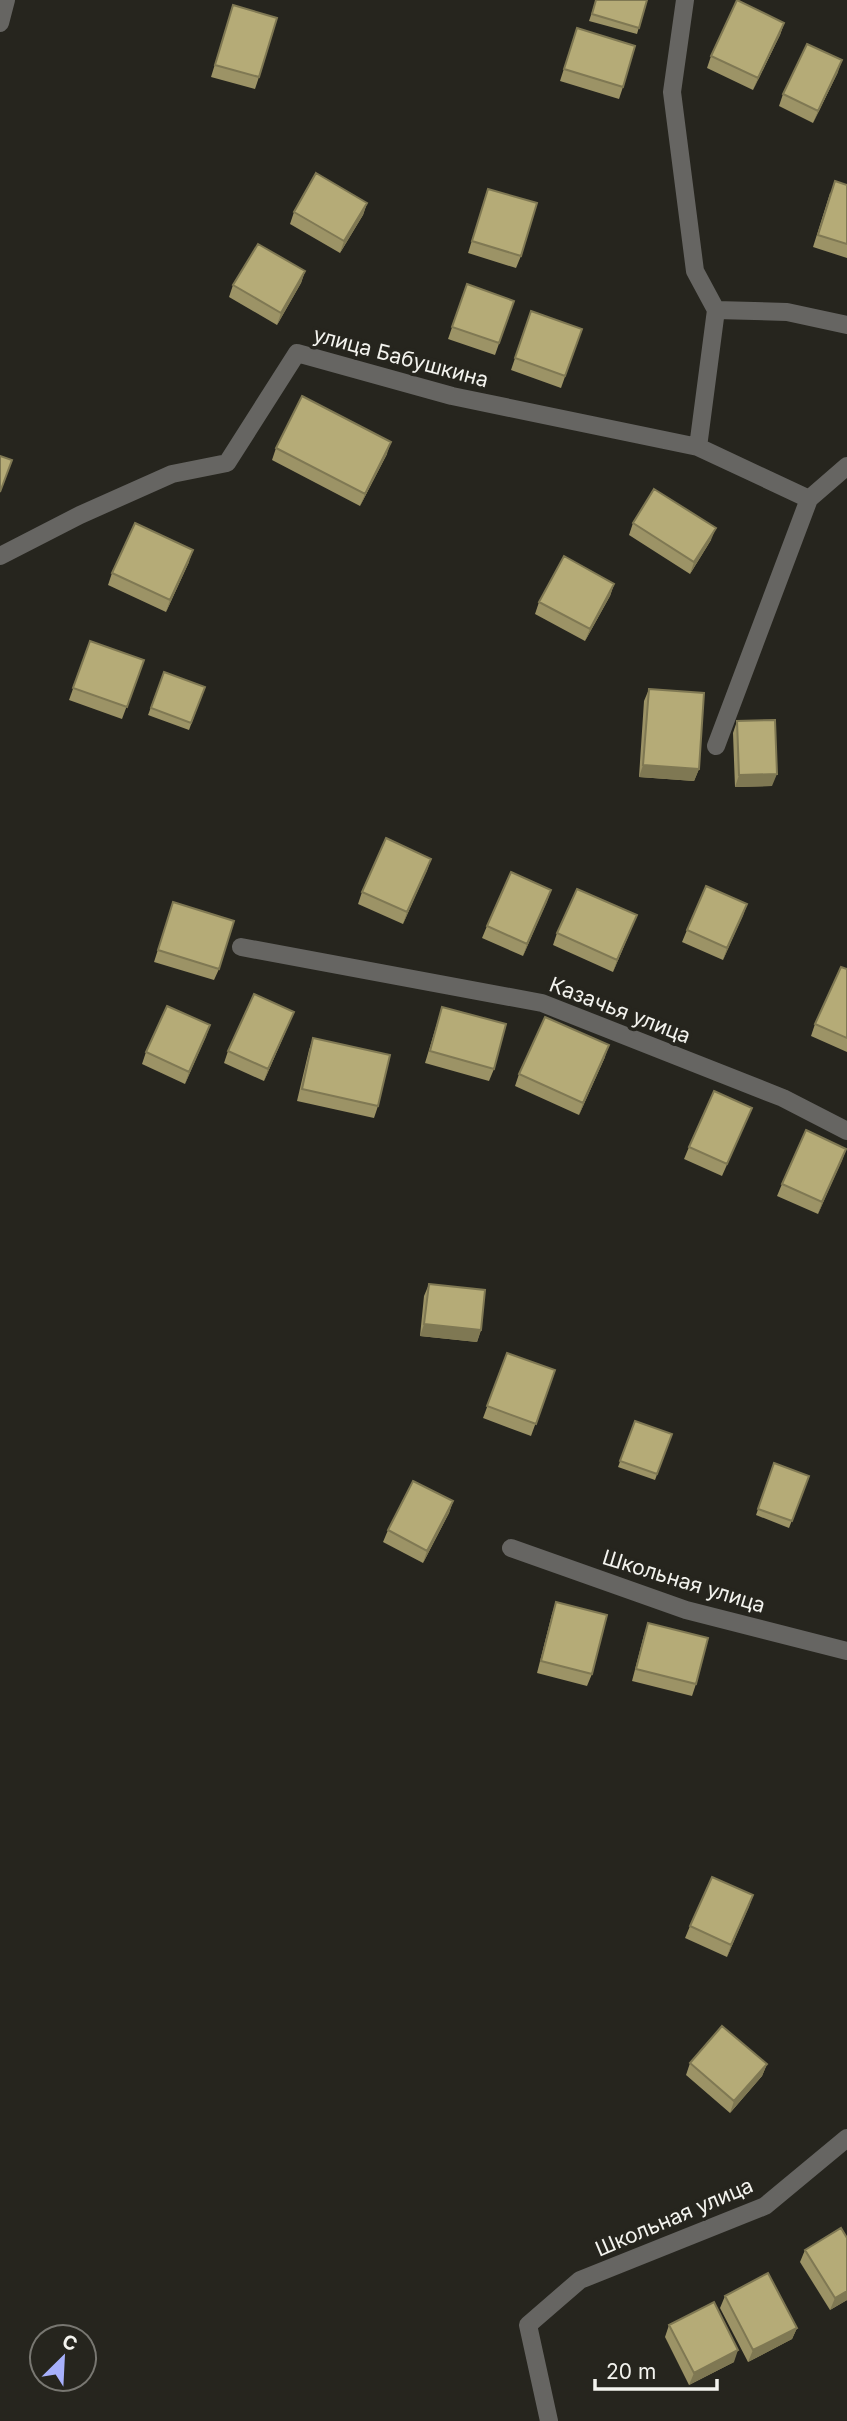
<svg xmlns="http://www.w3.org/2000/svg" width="847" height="2421" viewBox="0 0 847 2421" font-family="Inter,sans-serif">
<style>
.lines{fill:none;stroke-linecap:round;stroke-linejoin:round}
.minor{stroke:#666562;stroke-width:18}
.wall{fill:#9c9366}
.shaded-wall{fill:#7f7853}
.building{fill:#b5ab77;stroke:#7f7853;stroke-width:2}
.labels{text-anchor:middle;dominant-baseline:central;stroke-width:7;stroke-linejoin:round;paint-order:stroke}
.street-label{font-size:21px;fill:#f3f3ee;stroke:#26251e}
</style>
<rect width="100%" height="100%" fill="#26251e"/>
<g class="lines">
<path class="minor" d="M685 0 672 92 695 271 716 310
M0 23 6 0
M698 447 809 499 847 466
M0 556 80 515 172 474 227 463 297 353 452 396 698 447 716 310 787 312 847 325
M716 746 809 499
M241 947 542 1003 783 1098 847 1131
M511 1548 686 1610 847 1651
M549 2421 528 2325 580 2280 765 2206 847 2138"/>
</g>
<path class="wall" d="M596 0H647L637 34 589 21Z
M233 5 259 77 255 89 211 77Z
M784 23 780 35 753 90 707 68 711 56Z
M577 28 623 87 619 99 560 81Z
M838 72 813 123 779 106 783 94Z
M847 185V258L813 247 830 193Z
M488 189 521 256 516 268 468 253Z
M367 203 363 215 340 253 290 224 294 212Z
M305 271 301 283 277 325 229 297 233 285Z
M467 284 514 301 495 355 448 339Z
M531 311 582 329 561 388 511 370Z
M276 448 387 454 360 506 272 460Z
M633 523 711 540 690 574 629 535Z
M189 562 166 612 108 585 112 573Z
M614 584 610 596 585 641 535 614 539 602Z
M90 641 144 660 122 719 69 700Z
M164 672 205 687 189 730 148 715Z
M649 689 699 769 694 781 639 777 644 701Z
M737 721 772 786 735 787 733 733Z
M431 859 403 924 358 904 362 892Z
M551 890 523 956 482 938 487 926Z
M173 902 219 969 214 980 154 962Z
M747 904 723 960 682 942 687 930Z
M637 915 613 972 553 945 557 933Z
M847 969V1052L811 1036 815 1024Z
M442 1007 494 1069 489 1081 425 1063Z
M294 1012 264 1081 224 1063 228 1051Z
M210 1025 185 1084 142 1064 146 1052Z
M313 1038 378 1106 374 1118 297 1101 309 1050Z
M605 1057 579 1115 515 1086 519 1074Z
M752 1108 722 1176 684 1159 689 1147Z
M846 1149 818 1214 777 1196 782 1184Z
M429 1284 481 1330 477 1342 420 1336 424 1296Z
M507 1353 555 1370 531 1436 483 1418Z
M635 1421 672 1434 655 1480 618 1467Z
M774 1463 809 1476 789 1528 756 1515Z
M453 1501 449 1513 423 1563 383 1542 388 1530Z
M556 1602 592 1674 587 1686 537 1673 552 1614Z
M648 1623 696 1684 692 1696 632 1681 644 1635Z
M753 1895 727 1957 685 1938 690 1926Z
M690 2063 767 2064 762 2076 730 2113 686 2075Z
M847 2238V2300L830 2310 800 2262 805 2250Z
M725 2296 797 2328 792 2339 748 2362 720 2308Z
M669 2325 734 2362 689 2385 665 2337Z"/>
<path class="shaded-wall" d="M784 23 780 35 753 90 758 78Z
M842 60 838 72 813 123 818 111Z
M367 203 363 215 340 253 344 241Z
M305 271 301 283 277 325 281 313Z
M391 442 387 454 360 506 365 494Z
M716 528 711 540 690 574 694 562Z
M193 550 189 562 166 612 170 600Z
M614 584 610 596 585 641 590 629Z
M643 765 699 769 694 781 639 777Z
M777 774 772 786 735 787 739 775Z
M431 859 427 871 403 924 407 912Z
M551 890 547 902 523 956 527 944Z
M747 904 743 916 723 960 727 948Z
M637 915 632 927 613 972 617 960Z
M294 1012 289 1024 264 1081 268 1069Z
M210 1025 206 1037 185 1084 189 1072Z
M609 1045 605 1057 579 1115 583 1103Z
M846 1149 842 1161 818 1214 822 1202Z
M424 1324 481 1330 477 1342 420 1336Z
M453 1501 449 1513 423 1563 427 1551Z
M753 1895 749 1907 727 1957 731 1945Z
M767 2064 762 2076 730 2113 734 2101Z
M847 2291V2300L830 2310 835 2298Z
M797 2328 792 2339 748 2362 753 2350Z
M738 2350 734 2362 689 2385 694 2373Z"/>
<path class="building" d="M596 0H647L639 28 592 14Z
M737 0 784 23 758 78 711 56Z
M233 5 277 18 259 77 215 65Z
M577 28 635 46 623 87 564 69Z
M807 44 842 60 818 111 783 94Z
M316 173 367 203 344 241 294 212Z
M835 181 847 185V244L818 235Z
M488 189 537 203 521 256 472 241Z
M258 244 305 271 281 313 233 285Z
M467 284 514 301 499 343 452 327Z
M531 311 582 329 565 376 515 358Z
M302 396 391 442 365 494 276 448Z
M0 456 12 460 0 492Z
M654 489 716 528 694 562 633 523Z
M135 523 193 550 170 600 112 573Z
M564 556 614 584 590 629 539 602Z
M90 641 144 660 127 707 73 688Z
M164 672 205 687 191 723 151 708Z
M649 689 704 693 699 769 643 765Z
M775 720 777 774 739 775 737 721Z
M386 838 431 859 407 912 362 892Z
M511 872 551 890 527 944 487 926Z
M706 886 747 904 727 948 687 930Z
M577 889 637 915 617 960 557 933Z
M173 902 234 921 219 969 158 950Z
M841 967 847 969V1038L815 1024Z
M254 994 294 1012 268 1069 228 1051Z
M167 1006 210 1025 189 1072 146 1052Z
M442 1007 506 1024 494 1069 430 1051Z
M545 1017 609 1045 583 1103 519 1074Z
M313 1038 390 1055 378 1106 302 1089Z
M714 1091 752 1108 727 1164 689 1147Z
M806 1130 846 1149 822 1202 782 1184Z
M429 1284 485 1290 481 1330 424 1324Z
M507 1353 555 1370 536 1424 487 1406Z
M635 1421 672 1434 657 1474 620 1461Z
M774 1463 809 1476 792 1521 758 1509Z
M413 1481 453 1501 427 1551 388 1530Z
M556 1602 607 1615 592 1674 541 1661Z
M648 1623 708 1638 696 1684 636 1669Z
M712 1877 753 1895 731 1945 690 1926Z
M722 2026 767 2064 734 2101 690 2063Z
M841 2228 847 2238V2291L835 2298 805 2250Z
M768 2273 797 2328 753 2350 725 2296Z
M714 2302 738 2350 694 2373 669 2325Z"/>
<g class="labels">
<g class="street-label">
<text transform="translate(401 357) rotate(15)">улица Бабушкина</text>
<text transform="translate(620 1010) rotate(21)">Казачья улица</text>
<text transform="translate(684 1581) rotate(17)">Школьная улица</text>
<text transform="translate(674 2217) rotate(-23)">Школьная улица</text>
</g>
</g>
<g transform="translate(63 2358) rotate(24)"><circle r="33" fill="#26251e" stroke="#787771" stroke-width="2"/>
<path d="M0-5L12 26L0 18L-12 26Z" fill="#a7b0fc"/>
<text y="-10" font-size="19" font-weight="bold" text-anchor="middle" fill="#f3f3ee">С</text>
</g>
<path d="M595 2379v10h122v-10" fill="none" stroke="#f3f3ee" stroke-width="3.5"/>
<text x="606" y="2379" font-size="21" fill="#f3f3ee" stroke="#26251e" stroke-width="5" paint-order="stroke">20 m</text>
</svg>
